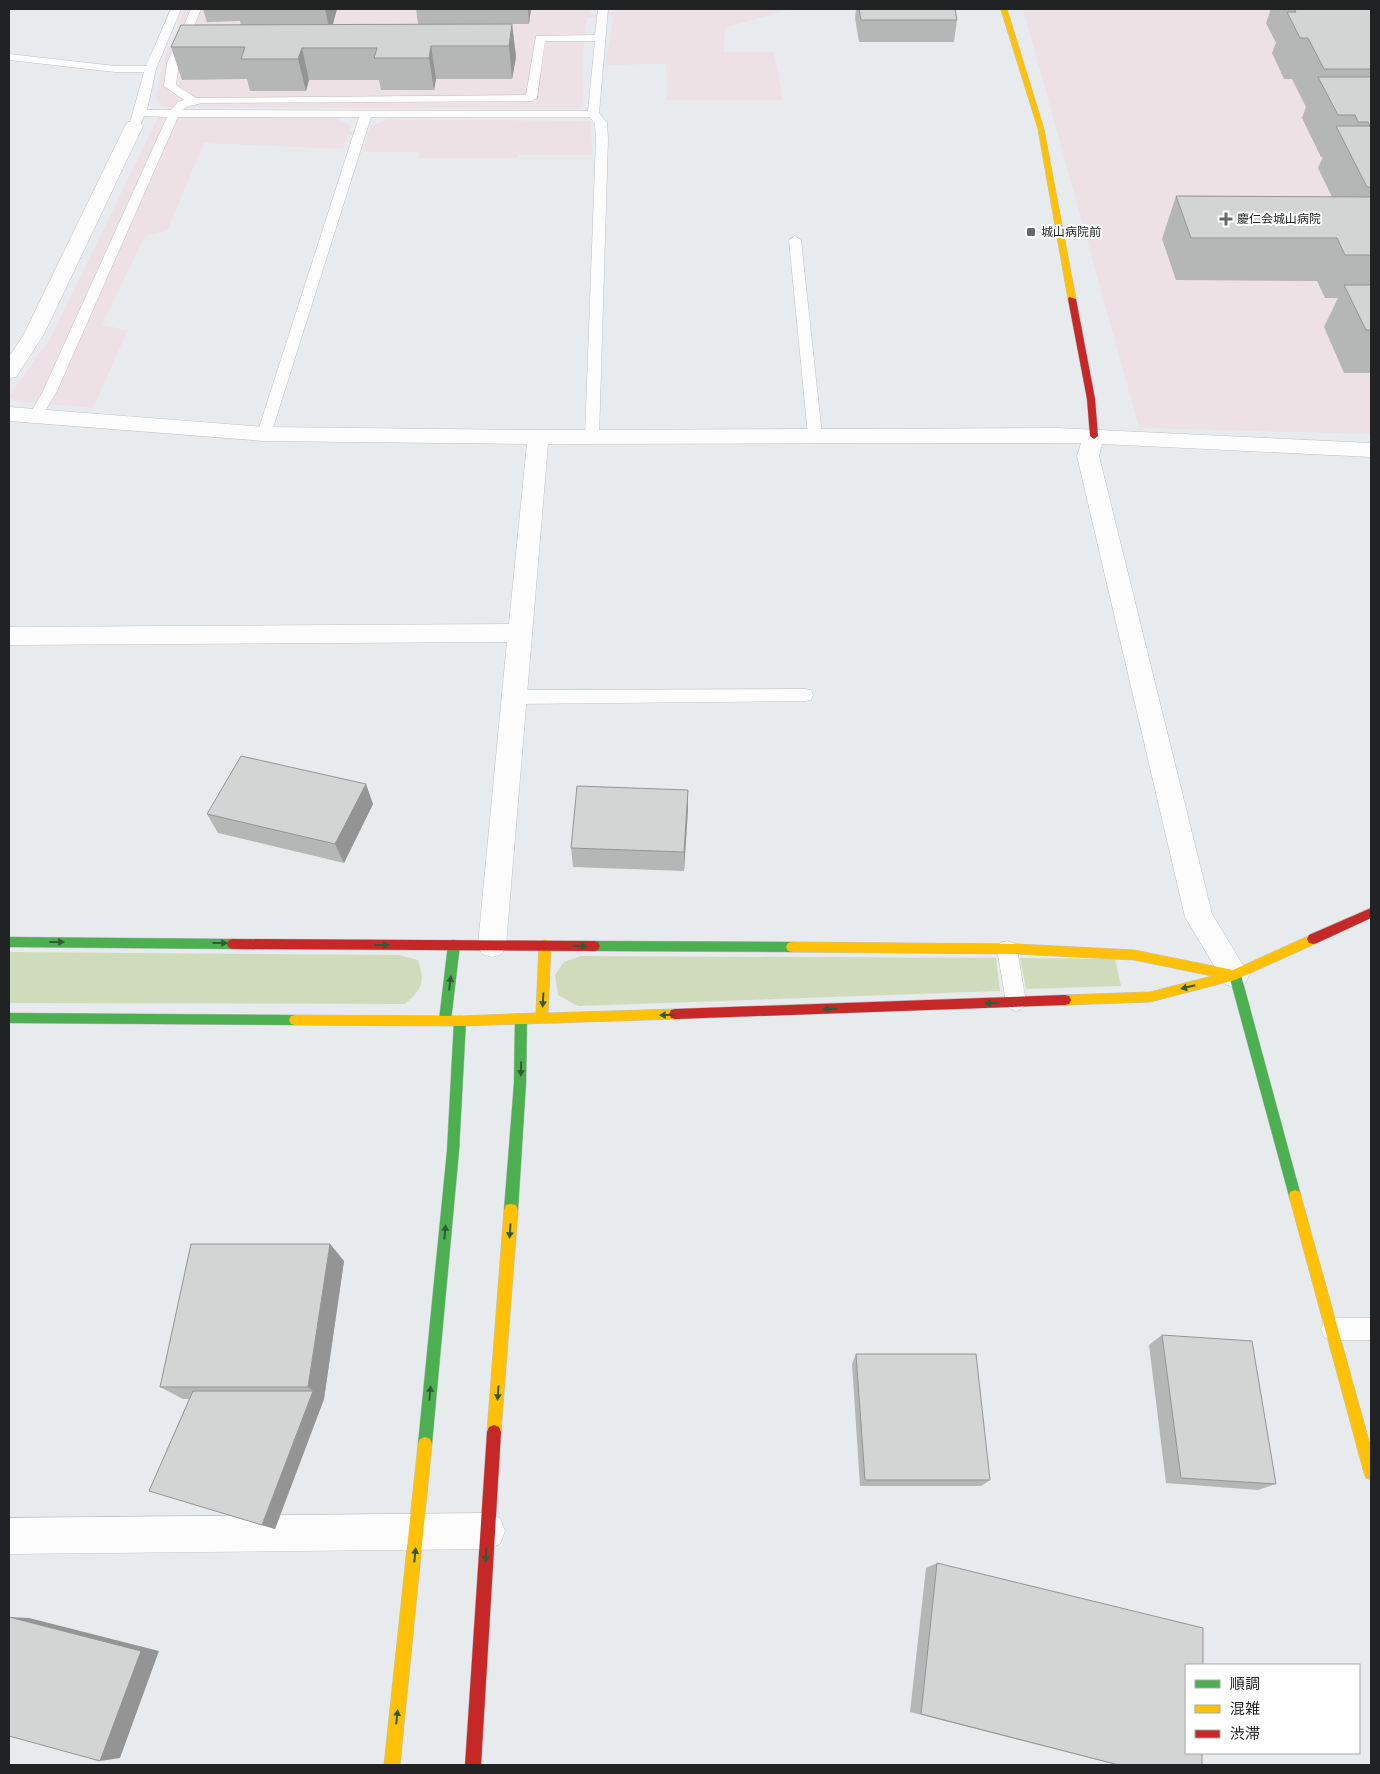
<svg xmlns="http://www.w3.org/2000/svg" width="1380" height="1774" viewBox="0 0 1380 1774" font-family="Jost,'Noto Sans JP',sans-serif">
<style>
.education{fill:#eee1e5}
.green{fill:#cfdbba}
.lines{fill:none;stroke-linecap:round;stroke-linejoin:round}
.lane-casing{stroke:#bec1c3;stroke-width:1}
.street-casing{stroke:#bec1c3;stroke-width:1}
.fast-casing{stroke:#bec1c3;stroke-width:1}
.slow-casing{stroke:#bec1c3;stroke-width:1}
.jam-casing{stroke:#bec1c3;stroke-width:1}
.lane{fill:#fcfcfc;fill-rule:evenodd}
.street{fill:#fcfcfc;fill-rule:evenodd}
.fast{fill:#4caf50;fill-rule:evenodd}
.slow{fill:#ffc107;fill-rule:evenodd}
.jam{fill:#c62828;fill-rule:evenodd}
.wall{fill:#b5b6b6}
.shaded-wall{fill:#949494}
.building{fill:#d3d4d4;stroke:#949494}
.oneway{fill:#325a36}
.poi-dot{fill:#66686b;stroke:#fff;stroke-width:2}
.labels{text-anchor:middle;dominant-baseline:central;stroke-width:4;stroke-linejoin:round;paint-order:stroke}
.far-poi-label{font-size:12px;fill:#202224;stroke:#fff;text-anchor:start}
</style>
<rect width="100%" height="100%" fill="#e8ebee"/>
<path class="education" d="M184 9H589V14L616 11V9H790L725 28 724 52H774L783 100H667L666 64 605 65 614 15 587 18 582 60 583 105 578 109 181 107 178 117 336 118 351 126 349 131 369 132 371 126 388 119 591 121 592 155H519L518 158H418L419 152H363L368 135H348L343 149 204 143 167 231 145 236 102 325 128 330 93 408 14 401 9 396 51 337 158 117H166L171 107H162L156 100 162 67Z
M1023 9H1371V434L1139 428Z"/>
<path class="green" d="M9 952 399 955 418 960C425 983 423 988 405 1004L9 1003Z
M581 956 996 958 1000 991 578 1006 558 995 555 975 564 962Z
M1020 958 1115 959 1121 986 1026 989Z"/>
<g class="lines">
<defs>
<path id="lane" d="M171 9H181L156 69 147 110H171L178 102 184 100 164 86 167 63 191 9H201L179 63 176 85 196 98 526 95 536 36 595 35 598 9H608L599 113 607 123 608 139 599 437 597 440H587L585 437 596 139 595 124 590 117H371L271 434 269 437H259L257 434 359 117H178L57 391 40 420H30L28 417 43 391 167 117 144 116 140 125 136 126 130 123 144 72H115L9 60V54L115 66H146ZM545 41H595L588 111 183 110 186 107 202 103 531 101 537 98Z
M795 236 801 240 822 435 820 438H810L808 435 789 240Z
M805 689 811 690 813 695 811 700 805 701 515 704 509 702 507 697 509 692 515 690Z
M1007 941 1014 943 1017 949 1026 1002 1023 1008 1016 1011 1009 1008 1006 1002 997 949 1000 943Z
M1332 1318H1371V1340H1332L1324 1337 1321 1329 1324 1321Z"/>
<path id="street" d="M134 121 140 122 143 126 44 334 16 377 9 378V357L24 334 125 126 128 122Z
M9 407 264 427 538 430 1057 428 1371 443V457L1102 444 1099 456 1212 914 1249 975 1245 984 1235 988 1225 984 1185 917 1077 456 1081 443 548 444 506 945 502 954 492 957 482 954 478 945 507 642 9 645V627L509 624 527 444 264 441 9 421Z
M487 1513 500 1518 505 1531 500 1544 487 1549 9 1554V1518Z"/>
<path id="fast" d="M9 937 233 939 237 940 239 944 237 948 233 949 9 947Z
M454 940 458 941 460 945 451 1020 449 1024 445 1025 441 1024 439 1020 448 945 450 941Z
M594 941 792 942 796 943 798 947 796 951 792 952 594 951 590 950 588 946 590 942Z
M1235 970 1239 971 1241 975 1301 1196 1300 1200 1295 1202 1290 1200 1289 1196 1229 975 1231 971Z
M9 1013 295 1015 299 1016 301 1020 299 1024 295 1025 9 1023Z
M521 1015 525 1016 527 1020 526 1083 518 1210 516 1215 511 1216 506 1215 504 1210 514 1083 515 1020 517 1016Z
M460 1016 464 1017 466 1021 459 1151 432 1444 430 1449 425 1451 420 1449 418 1444 447 1151 454 1021 456 1017Z"/>
<path id="slow" d="M1001 9H1007L1044 129 1076 299 1072 301 1068 299 1038 129Z
M1313 934 1317 935 1319 939 1317 943 1235 980 1150 1002 1065 1005 1061 1004 1059 1000 1061 996 1065 995 1150 992 1212 976 1134 960 1017 954 792 952 788 951 786 947 788 943 792 942 1017 944 1134 950 1233 970Z
M545 940 549 941 551 945 548 1013 675 1009 679 1010 681 1014 679 1018 675 1019 460 1026 295 1025 291 1024 289 1020 291 1016 295 1015 460 1016 536 1013 539 945 541 941Z
M1295 1190 1300 1192 1301 1196 1371 1448V1480L1366 1478 1364 1473 1289 1196 1290 1192Z
M511 1204 516 1205 518 1210 501 1432 499 1437 494 1439 489 1437 487 1432 504 1210 506 1205Z
M425 1437 430 1439 432 1444 400 1765H384L418 1444 420 1439Z"/>
<path id="jam" d="M1069 297 1076 299 1095 399 1098 436 1094 439 1090 436 1087 399 1068 299Z
M1371 908V918L1317 943 1313 944 1309 943 1307 939 1309 935Z
M233 939 594 941 598 942 600 946 598 950 594 951 233 949 229 948 227 944 229 940Z
M1065 995 1069 996 1071 1000 1069 1004 1065 1005 675 1019 671 1018 669 1014 671 1010 675 1009Z
M494 1425 499 1427 501 1432 481 1765H465L487 1432 489 1427Z"/>
</defs>
<use href="#lane" class="lane-casing"/>
<use href="#street" class="street-casing"/>
<use href="#fast" class="fast-casing"/>
<use href="#slow" class="slow-casing"/>
<use href="#jam" class="jam-casing"/>
<use href="#lane" class="lane"/>
<use href="#street" class="street"/>
<use href="#fast" class="fast"/>
<use href="#slow" class="slow"/>
<use href="#jam" class="jam"/>
</g>
<path class="wall" d="M203 9H337L333 25 512 24 516 57 512 79H436L434 90H381L379 80H309L306 91H250L247 79 182 80 171 47 241 25 240 21 207 22Z
M416 9H531L529 24H418Z
M856 9H955L957 20 954 42H859L855 18Z
M1271 9H1371V373H1344L1324 327 1338 298H1325L1317 281 1176 280 1162 239 1176 196 1332 197 1318 168 1323 157H1321L1302 118 1306 107 1292 79H1284L1272 53 1276 43 1266 23Z
M688 790V809L684 871 573 867 571 848Z
M373 804 344 863 218 833 207 814Z
M330 1244 344 1261 324 1399 275 1529 149 1491 189 1399H183L160 1387Z
M1162 1335 1276 1484 1258 1490 1166 1483 1149 1345Z
M856 1354 990 1480 981 1486H860L852 1364Z
M937 1563 1202 1765H1117L910 1712 926 1568Z"/>
<path class="shaded-wall" d="M325 9H337L330 33Z
M528 9H531L529 24Z
M512 24 516 57 512 79 509 46Z
M431 46 436 79 434 90 429 58Z
M302 48 309 80 306 91 298 59Z
M366 784 373 804 344 863 335 844Z
M688 790V809L684 871V852Z
M330 1244 344 1261 324 1399 275 1529 262 1525 313 1391 308 1387Z
M9 1617 29 1618 159 1651 120 1758 100 1761Z"/>
<path class="building" d="M859 9H955L957 20H861Z
M1294 9H1371V69H1324L1308 38H1300L1287 12H1296Z
M512 24 509 46H431L429 58H374L377 48H302L298 59H241L245 47H171L181 25Z
M1318 77H1371V187H1367L1336 126H1370L1368 122H1358L1355 115H1338Z
M1176 196 1371 197V255H1345L1337 238H1191Z
M1344 285H1371V330H1366Z
M241 756 366 784 335 844 207 814Z
M577 786 688 790 684 852 571 848Z
M191 1244H330L308 1387H160Z
M1162 1335 1252 1341 1276 1484 1181 1478Z
M856 1354H976L990 1480H865Z
M193 1391H313L262 1525 149 1491Z
M937 1563 1203 1628V1665H1186V1753H1202V1765H1119L921 1714Z
M9 1617 141 1651 100 1761 9 1736Z"/>
<defs><path id="oneway-solid" d="M-6-.8H1V-3.2L6.5 0L1 3.2V.8H-6Z" transform="scale(1.25)"/></defs>
<g class="oneway">
<use href="#oneway-solid" transform="translate(57 942)"/>
<use href="#oneway-solid" transform="translate(220 943)"/>
<use href="#oneway-solid" transform="translate(382 945)"/>
<use href="#oneway-solid" transform="translate(580 946) rotate(1)"/>
<use href="#oneway-solid" transform="translate(450 983) rotate(-83)"/>
<use href="#oneway-solid" transform="translate(1188 987) rotate(166)"/>
<use href="#oneway-solid" transform="translate(543 1000) rotate(93)"/>
<use href="#oneway-solid" transform="translate(992 1003) rotate(178)"/>
<use href="#oneway-solid" transform="translate(830 1009) rotate(178)"/>
<use href="#oneway-solid" transform="translate(667 1015) rotate(178)"/>
<use href="#oneway-solid" transform="translate(521 1069) rotate(91)"/>
<use href="#oneway-solid" transform="translate(510 1231) rotate(94)"/>
<use href="#oneway-solid" transform="translate(445 1232) rotate(-85)"/>
<use href="#oneway-solid" transform="translate(430 1393) rotate(-85)"/>
<use href="#oneway-solid" transform="translate(498 1393) rotate(94)"/>
<use href="#oneway-solid" transform="translate(415 1555) rotate(-84)"/>
<use href="#oneway-solid" transform="translate(486 1555) rotate(93)"/>
<use href="#oneway-solid" transform="translate(397 1717) rotate(-84)"/>
</g>
<g class="poi-dot">
<path d="M1223.5 211.5h5v5h5v5h-5v5h-5v-5h-5v-5h5z"/>
<rect x="1026" y="227" width="10" height="10" rx="2.5"/>
</g>
<g class="labels">
<g class="far-poi-label">
<text x="1237" y="219">慶仁会城山病院</text>
<text x="1041" y="232">城山病院前</text>
</g>
</g>
<rect width="1380" height="1774" fill="none" stroke="#202224" stroke-width="20"/>
<rect x="1185" y="1664" width="175" height="90" fill="#ffffff" stroke="#a6a7a7"/>
<rect x="1195" y="1680" width="25" height="8" fill="#4caf50" stroke="#a6a7a7"/>
<text x="1230" y="1689" font-size="15" fill="#202224">順調</text>
<rect x="1195" y="1705" width="25" height="8" fill="#ffc107" stroke="#a6a7a7"/>
<text x="1230" y="1714" font-size="15" fill="#202224">混雑</text>
<rect x="1195" y="1730" width="25" height="8" fill="#c62828" stroke="#a6a7a7"/>
<text x="1230" y="1739" font-size="15" fill="#202224">渋滞</text>
</svg>
